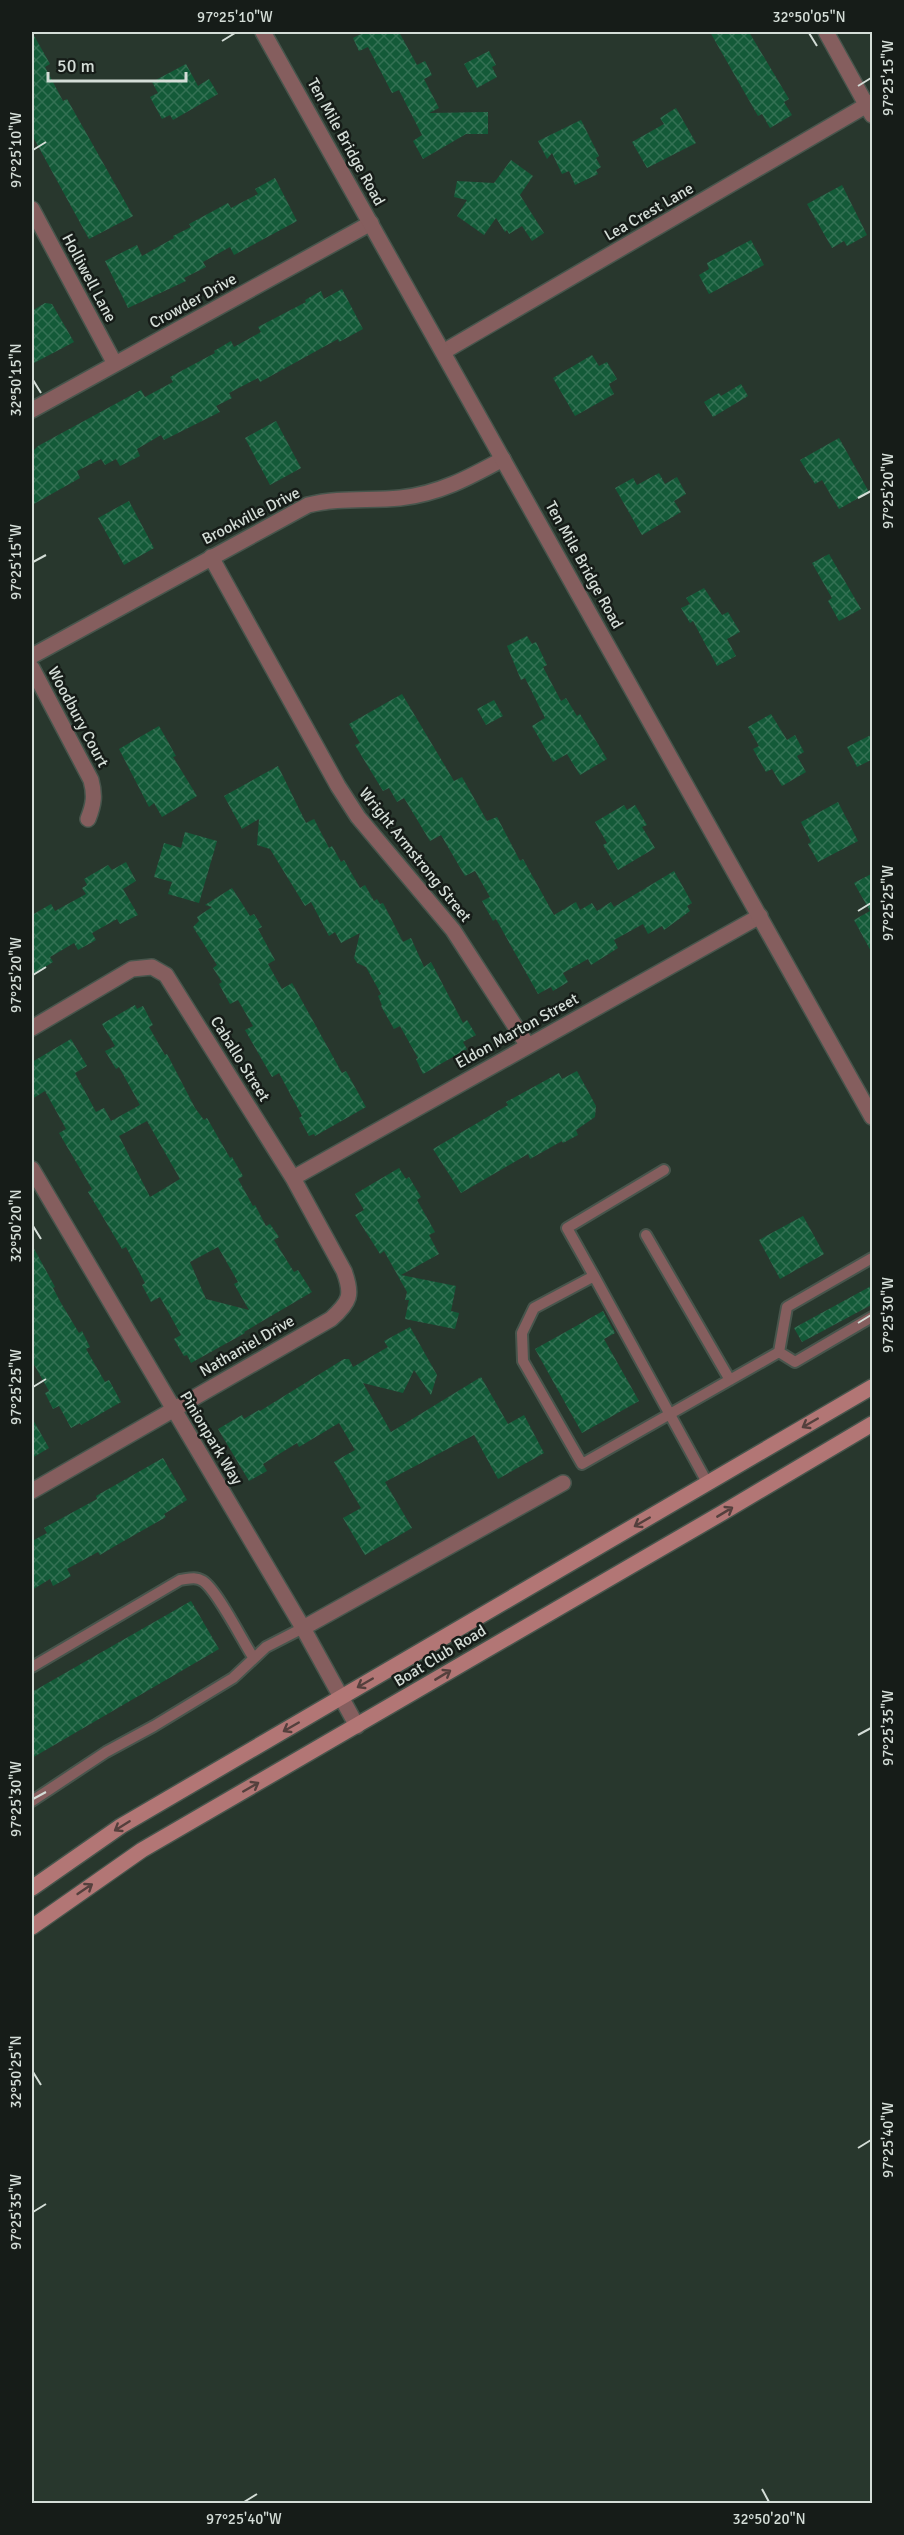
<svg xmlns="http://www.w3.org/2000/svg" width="904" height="2535" viewBox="0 0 904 2535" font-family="Signika,sans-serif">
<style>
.building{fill:url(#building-cross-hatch);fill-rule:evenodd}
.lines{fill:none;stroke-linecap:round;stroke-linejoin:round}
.service-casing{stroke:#47554c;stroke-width:14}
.minor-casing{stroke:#47554c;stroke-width:18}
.tertiary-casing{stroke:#47554c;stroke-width:18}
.secondary-casing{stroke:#47554c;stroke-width:18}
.service{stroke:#855e5e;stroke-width:10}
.minor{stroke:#855e5e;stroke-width:15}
.tertiary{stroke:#855e5e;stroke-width:15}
.secondary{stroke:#b27675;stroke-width:15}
.oneway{stroke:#54403d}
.ticks{fill:none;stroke:#d4ddd7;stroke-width:2}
.labels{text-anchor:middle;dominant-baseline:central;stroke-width:5;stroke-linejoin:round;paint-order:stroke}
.street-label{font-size:16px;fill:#d4ddd7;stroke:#161c18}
.neatline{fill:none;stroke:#d4ddd7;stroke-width:2}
.ticks-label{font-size:15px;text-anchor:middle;fill:#d4ddd7}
</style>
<defs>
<pattern id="building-cross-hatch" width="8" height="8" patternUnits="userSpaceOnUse" patternTransform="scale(1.5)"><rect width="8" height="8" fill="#135a38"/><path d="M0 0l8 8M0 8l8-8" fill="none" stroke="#347154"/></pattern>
</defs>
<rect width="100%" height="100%" fill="#28372d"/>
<path class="building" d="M32 32 50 64 45 67 63 101 67 99 133 216 89 239 32 135Z
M360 32H399L417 65 425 61 432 75 424 79 439 108 429 113 488 112V134H466L423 159 413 141 422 135 399 90 392 93 368 47 359 51 353 38 361 34Z
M710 32H749L789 99 784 102 792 115 770 128 762 114 758 116Z
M489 51 496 65 492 67 497 77 477 88 464 64Z
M186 64 198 86 209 79 218 94 173 120 170 115 162 119 150 97 158 93 152 82Z
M676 108 696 143 647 168 632 142 664 124 660 118Z
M581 120 599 156 596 158 601 167 596 170 598 174 575 185 569 171 562 174 552 153 547 159 538 141Z
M511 160 533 176 520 195 544 233 532 241 522 226 509 234 507 230 505 232 496 218 484 235 457 216 467 200 454 197 457 181 494 183Z
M275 178 297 221 234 255 230 247 203 262 206 267 184 278 186 281 128 308 105 261 137 245 142 256 174 238 173 236 191 227 189 224 228 203 231 208 258 194 255 189Z
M842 185 867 235 847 246 844 241 832 248 807 204Z
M751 240 764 265 709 294 699 275 709 269 707 263Z
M342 289 363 329 339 342 338 339 260 382 258 378 229 393 232 398 216 406 220 412 164 440 161 435 137 449 140 456 120 466 116 459 105 465 101 459 77 471 80 478 32 505V452L38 446 141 390 145 397 173 382 170 377 215 353 214 351 231 341 234 347 261 332 258 327 306 302 305 300 321 291 324 299Z
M45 303 52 304 74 342 32 364V311Z
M592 355 599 366 607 362 617 379 609 384 614 394 575 416 553 378Z
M741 384 748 396 713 417 704 402 719 393 721 396Z
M276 421 301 468 270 485 245 438Z
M839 438 869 492 839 509 822 480 815 484 800 460Z
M659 473 665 484 677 477 686 494 674 501 681 512 642 535 615 488 633 478 637 485Z
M129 501 154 548 124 565 98 518Z
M829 554 861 609 839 621 828 601 832 598 812 563Z
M704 588 722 615 728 612 740 632 727 639 736 656 717 666 693 621 690 623 681 608 690 604 686 598Z
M527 636 532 644 536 642 547 665 543 667 561 701 566 698 577 716 580 714 607 759 580 775 567 754 553 762 532 726 545 718 525 678 521 680 507 646Z
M402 694 454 781 462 777 487 821 497 817 520 861 523 859 554 915 576 902 580 910 592 903 597 911 611 902 614 907 674 871 692 903 687 906 690 911 664 930 662 926 648 934 643 924 614 940 618 948 591 965 588 959 563 973 568 982 553 991 551 987 538 994 496 919 493 921 482 901 490 897 475 871 465 876 441 835 430 841 404 798 397 802 389 788 383 791 355 745 360 743 349 724Z
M494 700 503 716 486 725 477 709Z
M771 714 787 740 795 735 804 752 797 756 806 772 782 786 772 769 766 772 753 749 759 746 748 727Z
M159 726 176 756 173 757 197 796 162 817 154 803 149 807 119 749Z
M873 734V759L857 767 847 747Z
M278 766 306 823 314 819 329 848 332 846 341 862 344 860 360 888 365 885 374 901 377 899 380 904 383 903 403 942 411 938 424 967 431 962 463 1023 467 1020 476 1035 463 1042 467 1049 423 1074 416 1059 418 1058 400 1026 394 1029 381 1006 382 1005 378 996 381 994 366 967 357 963 354 958 360 933 341 943 335 932 329 936 311 902 305 906 270 849 257 845 259 819 242 829 224 796Z
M838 802 858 841 818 862 808 844 811 842 801 822Z
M624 805 627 810 635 805 647 825 642 827 655 848 618 870 603 845 607 843 595 822Z
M185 832 217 841 199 903 168 894 172 882 154 877 164 843 181 848Z
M126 862 136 881 123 889 138 915 120 924 117 919 92 933 96 940 78 950 74 943 50 957 53 962 32 975V915L51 904 55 911 86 894 82 888 87 885 84 879 108 865 112 870Z
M873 873V955L854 920 870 911 854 883Z
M232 888 250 916 254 914 262 927 258 929 275 960 268 964 282 989 292 983 342 1073 346 1071 366 1107 315 1136 314 1134 309 1136 299 1118 302 1116 279 1073 272 1077 245 1030 253 1026 238 1000 230 1004 219 984 222 982 213 968 217 965 193 927 199 921 197 917 212 907 205 905Z
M135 1005 137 1009 143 1006 153 1025 149 1027 165 1055 167 1054 195 1108 204 1120 207 1118 230 1158 232 1157 243 1176 238 1179 253 1206 255 1205 266 1226 270 1224 279 1237 274 1240 294 1272 298 1270 312 1292 244 1332 245 1333 191 1363 187 1355 184 1356 174 1339 181 1335 160 1297 151 1302 142 1285 145 1283 126 1247 122 1249 88 1192 92 1189 59 1133 66 1129 45 1091 32 1099V1062L71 1039 87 1066 75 1073 96 1112 104 1108 111 1121 140 1105 119 1067 116 1069 105 1051 115 1046 102 1024ZM147 1121 180 1179 150 1197 119 1136ZM218 1247 238 1282 234 1284 249 1310 206 1299 190 1262Z
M577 1071 596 1106 595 1117 576 1130 578 1135 563 1143 562 1141 530 1159 528 1154 461 1193 433 1149 508 1105 506 1102 559 1073 562 1079Z
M399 1168 406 1179 409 1177 421 1197 417 1200 435 1232 429 1235 439 1254 401 1275 456 1286 451 1311 459 1313 455 1329 405 1319 409 1300H405L407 1292 384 1251 380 1254 355 1215 364 1210 355 1194Z
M803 1216 824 1254 780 1279 759 1240Z
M32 1245 55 1287 53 1288 61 1303 79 1333 82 1331 90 1347 86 1349 105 1382 109 1380 121 1402 81 1425 80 1423 71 1428 59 1406 53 1409 45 1393 49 1391 32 1361Z
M873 1285V1304L802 1342 794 1328Z
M603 1311 615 1333 604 1339 639 1401 582 1433 535 1349Z
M410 1327 437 1375 431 1395 414 1370 403 1393 363 1383 391 1432 481 1377 508 1424 524 1415 544 1453 498 1479 474 1435 385 1482 412 1528 365 1555 343 1518 361 1508 334 1462 355 1450 339 1423 299 1447 297 1443 263 1464 267 1471 249 1481 218 1429 242 1415 244 1419 259 1410 260 1411 344 1359H349L353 1367 388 1347 384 1341Z
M32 1418 49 1448 32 1458Z
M163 1458 187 1500 164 1514 166 1517 115 1546 100 1555 98 1552 67 1569 71 1576 53 1586 50 1579 32 1590V1541L47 1533 44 1528 97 1499 96 1496Z
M191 1601 219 1649 32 1758V1692Z"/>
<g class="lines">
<defs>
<path id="service" d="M664 1170 567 1228 594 1276 534 1308 522 1333 523 1361 582 1464 779 1352 787 1307 872 1258
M646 1235 730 1380
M594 1276 708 1484
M779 1352 795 1362 872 1317
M32 1667 180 1580C188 1579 195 1576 203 1581 217 1590 242 1640 253 1657
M32 1801 106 1752 154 1726 233 1678 266 1647 303 1628"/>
<path id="minor" d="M826 32 872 115
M32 209 115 364
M443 352 872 102
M32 410 371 223
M211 557 338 786 358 817 453 930 528 1046
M32 656 308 505C339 497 369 501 400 498 439 494 470 477 503 459
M32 668 91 780C95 795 94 804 88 819
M32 1028 132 969 152 967 166 975 293 1178 344 1271C353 1295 350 1302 331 1319L32 1491
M32 1169 303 1628 357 1726
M293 1178 760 916
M303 1628 563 1483"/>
<path id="tertiary" d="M263 32 872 1117"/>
<path id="secondary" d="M32 1888 121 1826 872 1387
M32 1927 142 1850 722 1513 872 1424"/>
</defs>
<use href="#service" class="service-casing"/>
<use href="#minor" class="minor-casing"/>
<use href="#tertiary" class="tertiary-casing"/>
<use href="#secondary" class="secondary-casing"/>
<use href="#service" class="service"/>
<use href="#minor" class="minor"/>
<use href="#tertiary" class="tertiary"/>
<use href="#secondary" class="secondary"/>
</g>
<defs><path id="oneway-shaft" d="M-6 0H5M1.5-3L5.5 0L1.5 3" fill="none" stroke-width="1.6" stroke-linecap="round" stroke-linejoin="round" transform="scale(1.5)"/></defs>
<g class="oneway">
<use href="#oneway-shaft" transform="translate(810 1423) rotate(150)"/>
<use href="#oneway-shaft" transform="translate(725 1512) rotate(-31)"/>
<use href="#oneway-shaft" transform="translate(642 1522) rotate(150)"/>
<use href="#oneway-shaft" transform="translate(443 1675) rotate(-31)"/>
<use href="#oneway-shaft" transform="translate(365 1683) rotate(150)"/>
<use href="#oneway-shaft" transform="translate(291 1727) rotate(150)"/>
<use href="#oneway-shaft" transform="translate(251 1787) rotate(-30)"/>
<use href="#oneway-shaft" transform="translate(122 1826) rotate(148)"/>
<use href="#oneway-shaft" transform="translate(85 1889) rotate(-34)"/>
</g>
<path class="ticks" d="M809 33 817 46M222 41 235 33M858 86 871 78M33 150 46 142M33 380 41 393M858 498 871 491M33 562 46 555M858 911 871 903M33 975 46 967M33 1226 41 1239M858 1323 871 1315M33 1387 46 1379M858 1735 871 1728M33 1799 46 1792M33 2072 41 2085M858 2148 871 2140M33 2212 46 2204M762 2489 769 2502M244 2502 257 2494"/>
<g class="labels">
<g class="street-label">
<text transform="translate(346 142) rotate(61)">Ten Mile Bridge Road</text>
<text transform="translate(649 212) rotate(-30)">Lea Crest Lane</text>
<text transform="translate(89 278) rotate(62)">Holliwell Lane</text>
<text transform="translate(193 301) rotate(-29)">Crowder Drive</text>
<text transform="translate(251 516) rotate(-27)">Brookville Drive</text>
<text transform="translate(584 565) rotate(61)">Ten Mile Bridge Road</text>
<text transform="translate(78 717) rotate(62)">Woodbury Court</text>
<text transform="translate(415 855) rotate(51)">Wright Armstrong Street</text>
<text transform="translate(517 1031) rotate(-29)">Eldon Marton Street</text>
<text transform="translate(240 1059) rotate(58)">Caballo Street</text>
<text transform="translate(247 1346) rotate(-30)">Nathaniel Drive</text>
<text transform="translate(211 1438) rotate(59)">Pinionpark Way</text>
<text transform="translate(440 1656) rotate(-31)">Boat Club Road</text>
</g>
</g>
<rect width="904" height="2535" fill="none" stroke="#161c18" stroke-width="66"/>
<path d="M48 72v9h138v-9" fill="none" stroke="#d4ddd7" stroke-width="3"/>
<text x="57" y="72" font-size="18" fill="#d4ddd7" stroke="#161c18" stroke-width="4.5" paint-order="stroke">50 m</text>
<rect x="33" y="33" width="838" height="2469" class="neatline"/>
<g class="ticks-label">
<text x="235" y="22">97°25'10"W</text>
<text x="809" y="22">32°50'05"N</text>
<text transform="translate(888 78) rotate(-90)" y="5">97°25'15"W</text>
<text transform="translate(16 150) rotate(-90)" y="5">97°25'10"W</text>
<text transform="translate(16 380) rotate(-90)" y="5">32°50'15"N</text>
<text transform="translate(888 491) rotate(-90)" y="5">97°25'20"W</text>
<text transform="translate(16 562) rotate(-90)" y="5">97°25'15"W</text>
<text transform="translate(888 903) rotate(-90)" y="5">97°25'25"W</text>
<text transform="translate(16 975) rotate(-90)" y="5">97°25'20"W</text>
<text transform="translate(16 1226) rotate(-90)" y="5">32°50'20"N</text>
<text transform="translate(888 1315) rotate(-90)" y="5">97°25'30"W</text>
<text transform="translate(16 1387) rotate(-90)" y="5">97°25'25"W</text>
<text transform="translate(888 1728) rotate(-90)" y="5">97°25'35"W</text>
<text transform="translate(16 1799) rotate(-90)" y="5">97°25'30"W</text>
<text transform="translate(16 2072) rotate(-90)" y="5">32°50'25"N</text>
<text transform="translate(888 2140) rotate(-90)" y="5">97°25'40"W</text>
<text transform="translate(16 2212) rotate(-90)" y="5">97°25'35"W</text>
<text x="244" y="2524">97°25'40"W</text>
<text x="769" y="2524">32°50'20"N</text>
</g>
</svg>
